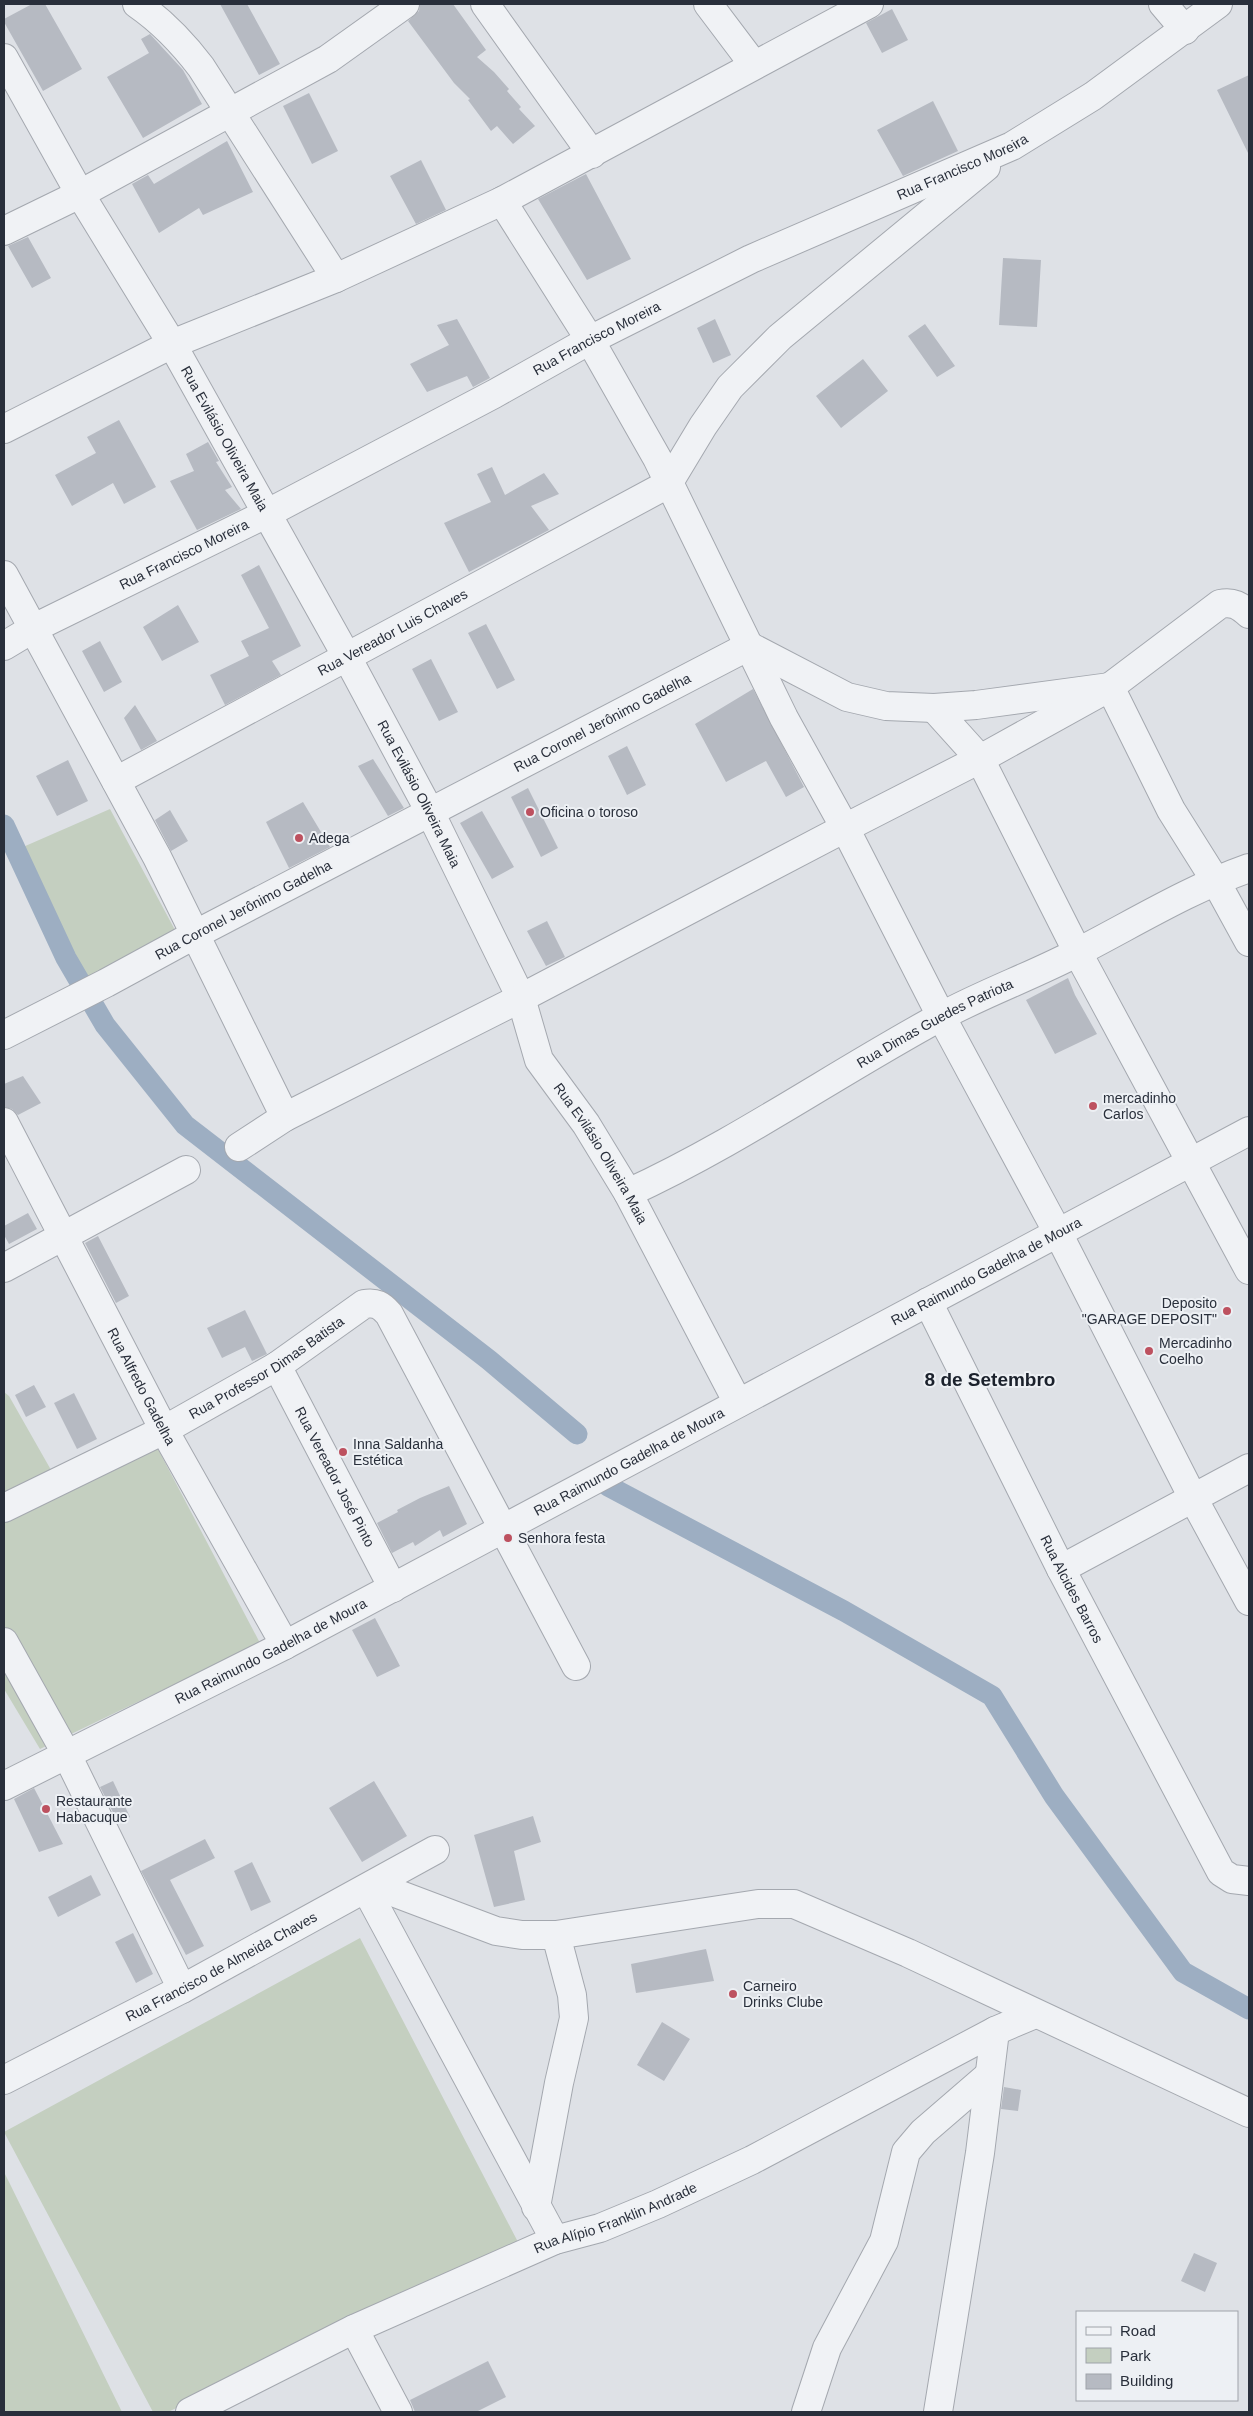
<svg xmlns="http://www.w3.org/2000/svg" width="1253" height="2416" viewBox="0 0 1253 2416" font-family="Arial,sans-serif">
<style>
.green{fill:#c4cfc0}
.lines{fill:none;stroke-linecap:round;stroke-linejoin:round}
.canal{stroke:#9daec2;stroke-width:21}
.building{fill:#b6bac2}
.minor-casing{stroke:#a4a8af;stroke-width:30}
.minor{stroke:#f0f2f5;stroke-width:28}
.poi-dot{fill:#bd515f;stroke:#edf0f4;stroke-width:2}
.labels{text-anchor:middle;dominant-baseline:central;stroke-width:4;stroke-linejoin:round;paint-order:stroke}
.street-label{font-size:14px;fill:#292f3b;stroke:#edf0f4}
.poi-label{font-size:14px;fill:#292f3b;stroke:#edf0f4;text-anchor:start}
.district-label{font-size:19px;font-weight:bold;fill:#1b212c;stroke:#edf0f4}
</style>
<rect width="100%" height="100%" fill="#dee1e6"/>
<path class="green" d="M110 809 175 930 88 983 23 847Z
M4 1392 9 1396 55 1477 150 1434 260 1643 40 1749 4 1689Z
M360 1938 519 2244 168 2412H153L4 2132Z
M4 2172 9 2182 122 2412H4Z"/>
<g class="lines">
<path class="canal" d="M4 825 66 958 105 1025 185 1125 489 1360 577 1434
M608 1486 844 1611 992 1696 1054 1796 1183 1972 1249 2009"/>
</g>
<path class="building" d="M32 4H45L82 69 43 91 4 22V19Z
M220 4H247L280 64 259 75Z
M420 4H453L486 50 477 57 494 72 509 89 507 91 521 107 519 109 535 126 513 144 497 126 491 131 468 100 470 99 454 83 408 21 419 11Z
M892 9 908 40 882 53 866 23Z
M150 34 183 70 202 104 143 138 107 77 149 53 141 39Z
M1249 75V155L1217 90Z
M309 93 338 151 312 164 283 106Z
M933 101 958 151 903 176 877 130Z
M227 141 253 192 203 215 199 208 159 233 132 184 148 175 154 184Z
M421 160 446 210 416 224 390 176Z
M586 174 631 259 587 280 538 199Z
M28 237 51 278 32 288 8 246Z
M1003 258 1041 260 1037 327 999 325Z
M457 319 490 378 473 387 467 376 427 392 410 364 449 345 437 325Z
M715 319 731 355 713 363 697 328Z
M925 324 955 366 937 377 908 336Z
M863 359 888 391 841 428 816 396Z
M119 420 156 487 124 504 113 483 72 506 55 475 96 453 87 437Z
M208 442 219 461 216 462 232 487 225 490 241 509 197 530 170 481 194 471 186 454Z
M492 467 505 495 544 473 559 494 531 506 549 530 469 572 444 523 491 502 477 474Z
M259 565 301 646 272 661 281 675 225 705 210 675 249 656 241 641 269 628 241 575Z
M178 605 199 642 162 661 143 627Z
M486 624 515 680 497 689 468 633Z
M100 641 122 682 104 692 82 651Z
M431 659 458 712 439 721 412 669Z
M753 689 804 787 786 797 766 761 726 782 695 724Z
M135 705 157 741 141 750 124 718Z
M627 746 646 785 627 795 608 756Z
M373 759 404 808 388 816 358 766Z
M68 760 88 801 57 816 36 776Z
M528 788 558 848 541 857 511 797Z
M303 802 330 847 289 868 266 822Z
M170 810 188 841 171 851 155 820Z
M482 811 514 867 492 879 460 823Z
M547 921 565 957 546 966 527 931Z
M1068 978 1075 995 1097 1034 1055 1054 1026 1000Z
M23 1076 41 1103 18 1115 12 1109 4 1107V1084Z
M28 1213 37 1229 9 1244 4 1235V1226Z
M98 1236 129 1296 116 1303 85 1243Z
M245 1310 267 1354 252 1361 245 1347 222 1358 207 1328Z
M34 1385 46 1407 26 1417 15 1395Z
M74 1393 97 1439 77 1449 54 1403Z
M449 1486 467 1524 443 1537 440 1530 415 1546 413 1542 392 1553 377 1523 398 1512 397 1510 420 1498Z
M375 1618 400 1666 377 1677 352 1630Z
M113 1781 130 1817 118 1822 100 1787Z
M374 1781 407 1836 362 1862 329 1808Z
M34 1788 63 1844 39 1852 14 1799Z
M533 1816 541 1842 514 1851 525 1900 494 1907 474 1835Z
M205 1839 215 1858 170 1880 204 1946 186 1955 141 1871Z
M252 1862 271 1902 251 1911 234 1871Z
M91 1875 101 1895 58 1917 48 1897Z
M133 1933 153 1974 136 1983 115 1942Z
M706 1949 714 1981 636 1993 631 1964Z
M662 2022 690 2039 664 2081 637 2065Z
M1004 2087 1021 2090 1018 2111 1001 2109Z
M1194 2253 1217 2263 1205 2292 1181 2281Z
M488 2361 506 2397 476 2412H415L410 2400Z"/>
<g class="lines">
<defs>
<g id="minor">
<path d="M137 4C163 22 182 42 201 67L336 278"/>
<path d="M485 4 592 154"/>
<path d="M708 4 754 65"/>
<path d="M1163 4 1185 30"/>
<path id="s1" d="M4 58 80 194 172 344 347 657 430 812 521 998 539 1060 586 1124 628 1193 738 1403"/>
<path d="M502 201 590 340 657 458 784 718 845 828 941 1016 1058 1233 1193 1498 1249 1601"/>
<path d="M4 231 80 194 328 59 405 4"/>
<path d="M4 429 172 344 336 278 502 201 869 4"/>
<path d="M4 575 157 857 285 1117"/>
<path id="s2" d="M4 646 34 628 268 513 494 394 590 340 751 259 1012 146 1093 96 1218 4"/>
<path d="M1110 687 1171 810 1215 880 1249 942"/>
<path d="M934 708 980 759 1078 953 1249 1270"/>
<path id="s3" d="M116 781 668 484 703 426 730 387 780 337 986 167"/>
<path id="s4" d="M4 1035 106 983 196 934 749 646 847 697 886 706 934 708 976 705 1110 687"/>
<path id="s5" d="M4 1122 164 1430 285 1645"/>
<path d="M239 1147 285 1117 521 998 845 828 980 759 1110 687 1220 604C1233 601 1240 606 1249 614"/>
<path id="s6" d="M628 1193C737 1143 835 1074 940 1017 986 992 1035 975 1080 951 1136 922 1190 889 1249 868"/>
<path d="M4 1268 186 1170"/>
<path id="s7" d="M928 1302 1061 1569 1221 1872 1232 1879 1249 1881"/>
<path id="s8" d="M277 1366 393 1588"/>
<path id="s9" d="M4 1508 164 1430 277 1366 364 1304C376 1302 381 1305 389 1314L576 1666"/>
<path d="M1061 1569 1249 1468"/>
<path d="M4 1642 67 1755 182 1989"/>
<path id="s10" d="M4 1786 285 1645 1249 1131"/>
<path d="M374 1885 496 1931 522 1935H556L758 1904H794L908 1953 1249 2113"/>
<path d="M366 1889 555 2240"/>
<path id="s11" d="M4 2080 182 1989 435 1850"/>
<path d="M536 2207 559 2083 574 2018 572 1995 556 1935"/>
<path d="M354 2329 398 2412"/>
<path id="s12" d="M190 2412 354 2329 555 2240 600 2228 658 2204 752 2160 995 2031 1035 2014"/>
<path d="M806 2412 827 2348 884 2241 906 2152 923 2132 989 2075"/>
<path d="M938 2412 980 2153 995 2031"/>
</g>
</defs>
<use href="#minor" class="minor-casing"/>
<use href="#minor" class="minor"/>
</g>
<g class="poi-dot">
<circle cx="530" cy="812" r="5"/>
<circle cx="299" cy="838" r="5"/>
<circle cx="1093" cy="1106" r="5"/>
<circle cx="1227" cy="1311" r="5"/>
<circle cx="1149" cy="1351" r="5"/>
<circle cx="343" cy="1452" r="5"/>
<circle cx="508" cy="1538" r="5"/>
<circle cx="46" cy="1809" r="5"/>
<circle cx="733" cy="1994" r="5"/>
</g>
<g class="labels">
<g class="street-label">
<text stroke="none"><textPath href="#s2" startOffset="1072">Rua Francisco Moreira</textPath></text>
<text stroke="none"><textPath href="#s2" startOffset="668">Rua Francisco Moreira</textPath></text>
<text stroke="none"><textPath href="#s1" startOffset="440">Rua Evilásio Oliveira Maia</textPath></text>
<text stroke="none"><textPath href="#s2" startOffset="202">Rua Francisco Moreira</textPath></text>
<text stroke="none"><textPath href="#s3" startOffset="314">Rua Vereador Luis Chaves</textPath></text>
<text stroke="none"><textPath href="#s4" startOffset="675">Rua Coronel Jerônimo Gadelha</textPath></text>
<text stroke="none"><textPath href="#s1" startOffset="845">Rua Evilásio Oliveira Maia</textPath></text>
<text stroke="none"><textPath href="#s4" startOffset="270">Rua Coronel Jerônimo Gadelha</textPath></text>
<text stroke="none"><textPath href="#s6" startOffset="351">Rua Dimas Guedes Patriota</textPath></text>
<text stroke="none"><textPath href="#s1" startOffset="1250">Rua Evilásio Oliveira Maia</textPath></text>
<text stroke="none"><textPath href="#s10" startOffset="1109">Rua Raimundo Gadelha de Moura</textPath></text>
<text stroke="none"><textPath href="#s9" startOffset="298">Rua Professor Dimas Batista</textPath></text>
<text stroke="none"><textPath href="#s5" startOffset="298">Rua Alfredo Gadelha</textPath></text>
<text stroke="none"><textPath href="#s10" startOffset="704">Rua Raimundo Gadelha de Moura</textPath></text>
<text stroke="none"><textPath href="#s8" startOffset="125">Rua Vereador José Pinto</textPath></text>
<text stroke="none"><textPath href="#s7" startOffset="321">Rua Alcides Barros</textPath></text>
<text stroke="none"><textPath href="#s10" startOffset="299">Rua Raimundo Gadelha de Moura</textPath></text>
<text stroke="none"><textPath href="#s11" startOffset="245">Rua Francisco de Almeida Chaves</textPath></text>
<text stroke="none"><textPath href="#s12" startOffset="468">Rua Alípio Franklin Andrade</textPath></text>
</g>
<g class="poi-label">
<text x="540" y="812">Oficina o toroso</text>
<text x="309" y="838">Adega</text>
<text x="1103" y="1098">mercadinho<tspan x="1103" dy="16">Carlos</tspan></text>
<text x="1217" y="1303" text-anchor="end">Deposito<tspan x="1217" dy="16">"GARAGE DEPOSIT"</tspan></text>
<text x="1159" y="1343">Mercadinho<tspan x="1159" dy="16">Coelho</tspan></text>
<text x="353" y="1444">Inna Saldanha<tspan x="353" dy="16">Estética</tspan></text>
<text x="518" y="1538">Senhora festa</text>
<text x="56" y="1801">Restaurante<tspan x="56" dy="16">Habacuque</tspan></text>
<text x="743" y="1986">Carneiro<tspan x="743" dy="16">Drinks Clube</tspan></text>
</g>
<g class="district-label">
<text x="990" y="1379">8 de Setembro</text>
</g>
</g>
<rect width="1253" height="2416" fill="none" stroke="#292f3b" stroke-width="10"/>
<rect x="1076" y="2311" width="162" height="90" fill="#edf0f4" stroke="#9fa3aa"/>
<rect x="1086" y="2327" width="25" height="8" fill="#f0f2f5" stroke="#9fa3aa"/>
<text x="1120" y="2336" font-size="15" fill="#292f3b">Road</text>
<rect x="1086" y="2348" width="25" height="15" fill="#c4cfc0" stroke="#9fa3aa"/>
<text x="1120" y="2361" font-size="15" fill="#292f3b">Park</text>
<rect x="1086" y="2374" width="25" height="15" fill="#b6bac2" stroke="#9fa3aa"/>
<text x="1120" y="2386" font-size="15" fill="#292f3b">Building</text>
</svg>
